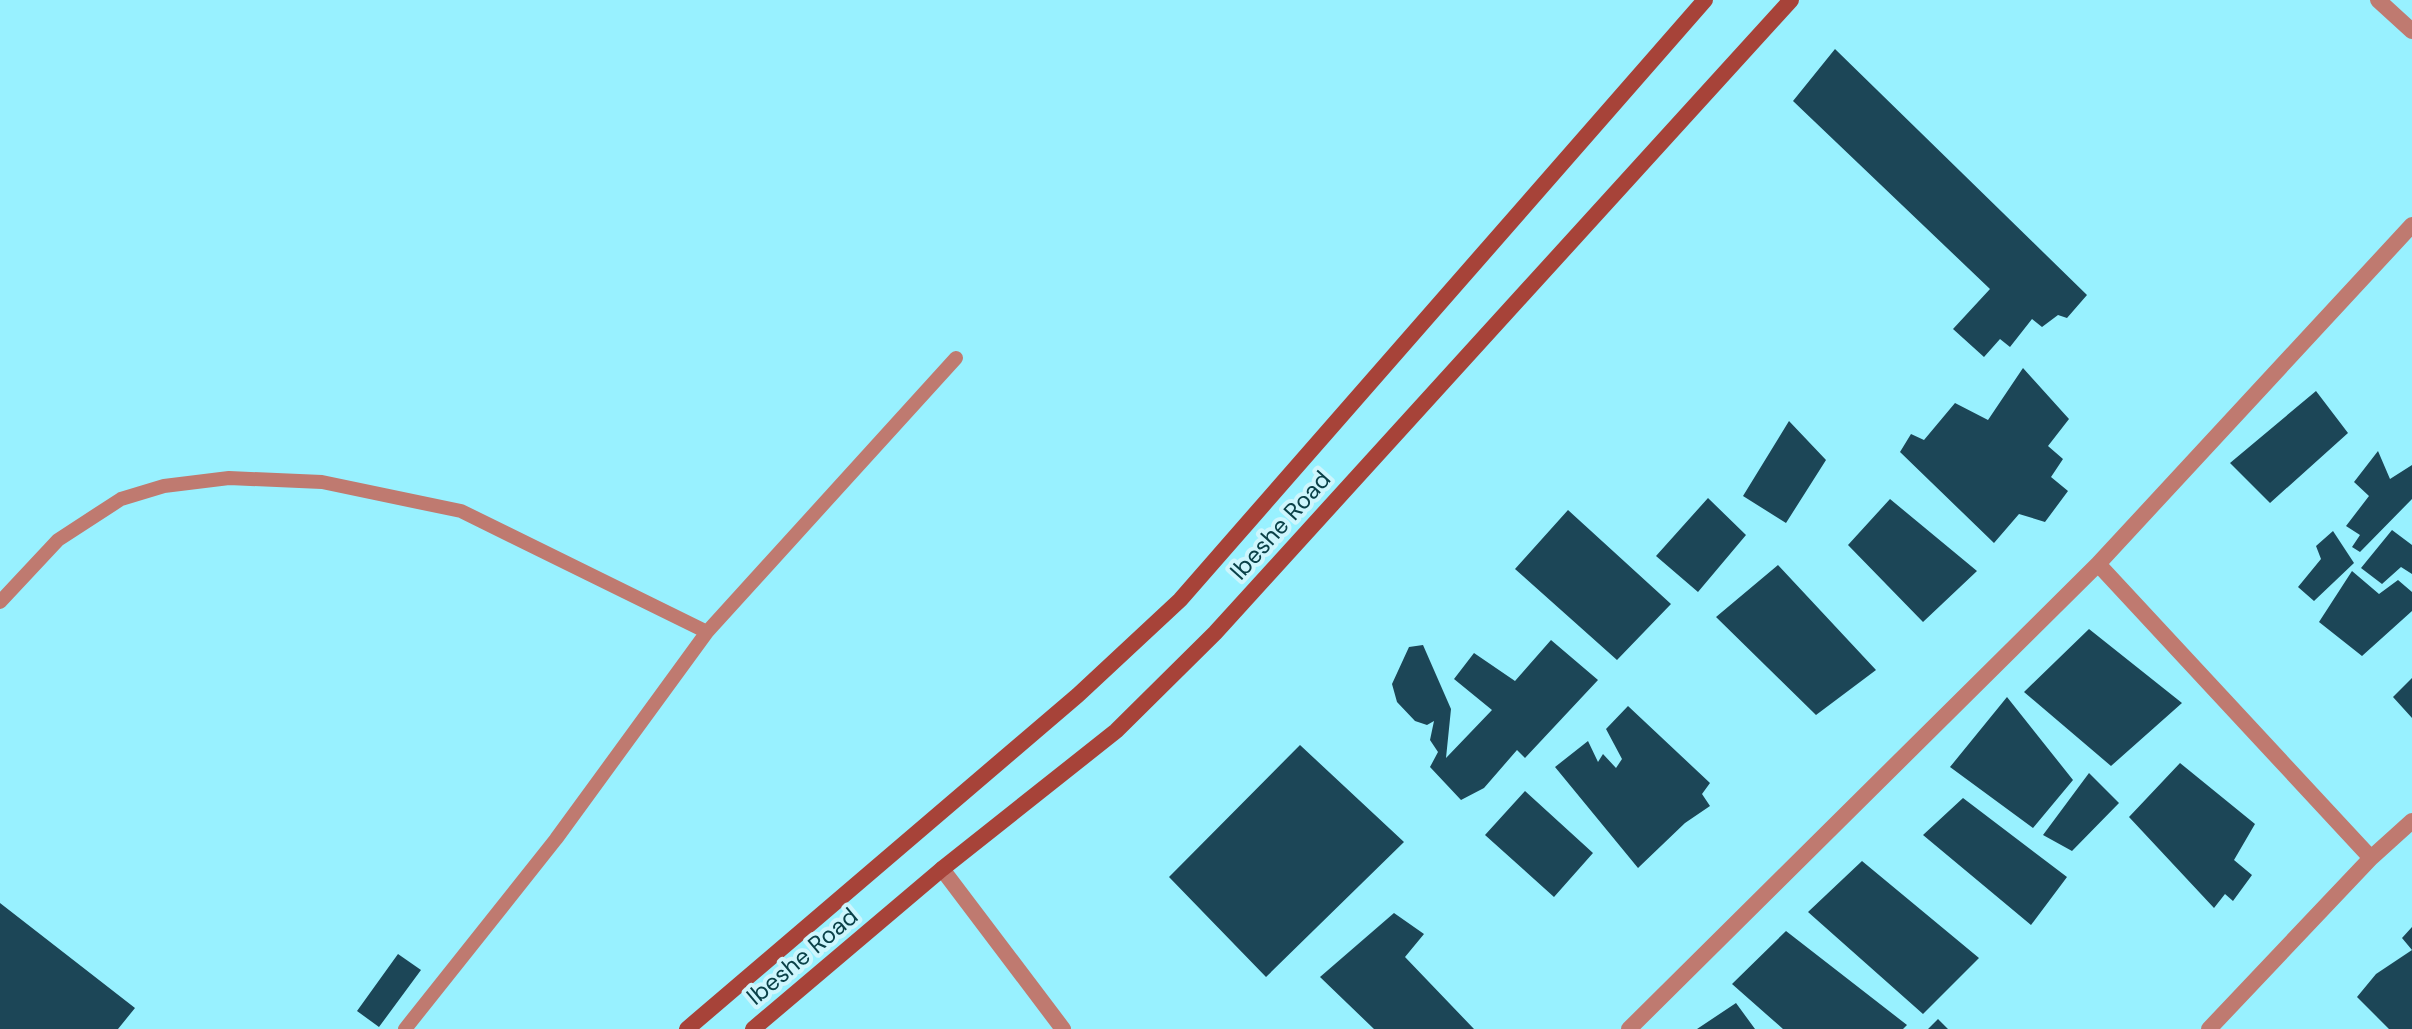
<svg xmlns="http://www.w3.org/2000/svg" width="2412" height="1029" viewBox="0 0 2412 1029" font-family="'DM Sans',sans-serif">
<style>
.building{fill:#1c4657}
.lines{fill:none;stroke-linecap:round;stroke-linejoin:round}
.lane{stroke:#bf7a70;stroke-width:14}
.street{stroke:#bf7a70;stroke-width:16}
.secondary{stroke:#a74339;stroke-width:16}
.labels{text-anchor:middle;dominant-baseline:central;stroke-width:8;stroke-linejoin:round;paint-order:stroke}
.street-label{font-size:24px;fill:#0a4148;stroke:#cdf6fd}
</style>
<rect width="100%" height="100%" fill="#98f1ff"/>
<path class="building" d="M1835 49 2087 295 2067 318 2058 315 2042 327 2032 319 2010 347 2000 339 1984 357 1953 329 1990 289 1793 101Z
M2023 368 2069 419 2048 446 2063 459 2051 477 2068 491 2045 522 2019 514 1994 543 1900 452 1911 434 1924 440 1955 403 1988 420Z
M2316 391 2348 433 2270 503 2230 463Z
M1789 421 1826 460 1786 523 1743 496Z
M2378 451 2390 479 2412 465V499L2360 552 2352 547 2360 535 2346 526 2369 496 2354 482Z
M1708 498 1746 535 1698 592 1656 556Z
M1890 499 1977 571 1923 622 1848 545Z
M1568 510 1671 604 1617 660 1515 569Z
M2392 530 2412 545V574L2401 567 2382 584 2361 568Z
M2333 531 2354 563 2314 601 2298 587 2321 559 2316 546Z
M1778 565 1876 670 1816 715 1716 617Z
M2352 571 2379 594 2398 580 2412 592V611L2362 656 2319 622Z
M2089 629 2182 703 2111 766 2024 692Z
M1551 640 1598 680 1525 758 1517 750 1484 788 1461 800 1430 767 1438 752 1430 740 1434 721 1427 725 1415 721 1397 702 1392 684 1409 647 1423 645 1451 709 1446 758 1492 710 1454 679 1474 653 1515 681Z
M2412 678V718L2393 697Z
M2007 697 2073 780 2033 828 1950 767Z
M1628 706 1710 783 1702 794 1710 806 1685 823 1638 868 1555 767 1588 741 1598 762 1603 754 1616 768 1622 759 1606 729Z
M1300 745 1404 842 1266 977 1169 877Z
M2180 763 2255 824 2234 860 2252 875 2233 901 2225 894 2214 908 2129 817Z
M2089 773 2119 803 2072 851 2043 835Z
M1525 791 1593 853 1554 897 1485 835Z
M1963 798 2067 877 2031 925 1923 835Z
M1862 861 1979 958 1923 1014 1808 912Z
M0 903 135 1008 118 1029H0Z
M1394 913 1424 934 1405 957 1474 1029H1374L1320 977Z
M2412 927V1029H2389L2357 997 2376 974 2412 950 2402 938Z
M1786 931 1907 1025 1903 1029H1783L1732 984Z
M398 954 421 970 379 1027 357 1011Z
M1736 1003 1755 1029H1697Z
M1938 1019 1948 1029H1928Z"/>
<g class="lines">
<path class="lane" d="M0 602 58 540 121 499 164 486 229 478 322 482 461 511 707 632
M405 1029 556 839 707 632 956 358"/>
<path class="street" d="M2378 0 2412 31
M2098 564 2371 858
M942 869 1063 1029
M1629 1029 2098 564 2412 225
M2209 1029 2371 858 2412 821"/>
<path class="secondary" d="M687 1029 1078 695 1180 600 1705 0
M753 1029 942 869 1116 731 1215 633 1791 0"/>
</g>
<g class="labels">
<g class="street-label">
<text transform="translate(1280 525) rotate(-48)">Ibeshe Road</text>
<text transform="translate(802 956) rotate(-40)">Ibeshe Road</text>
</g>
</g>
</svg>
